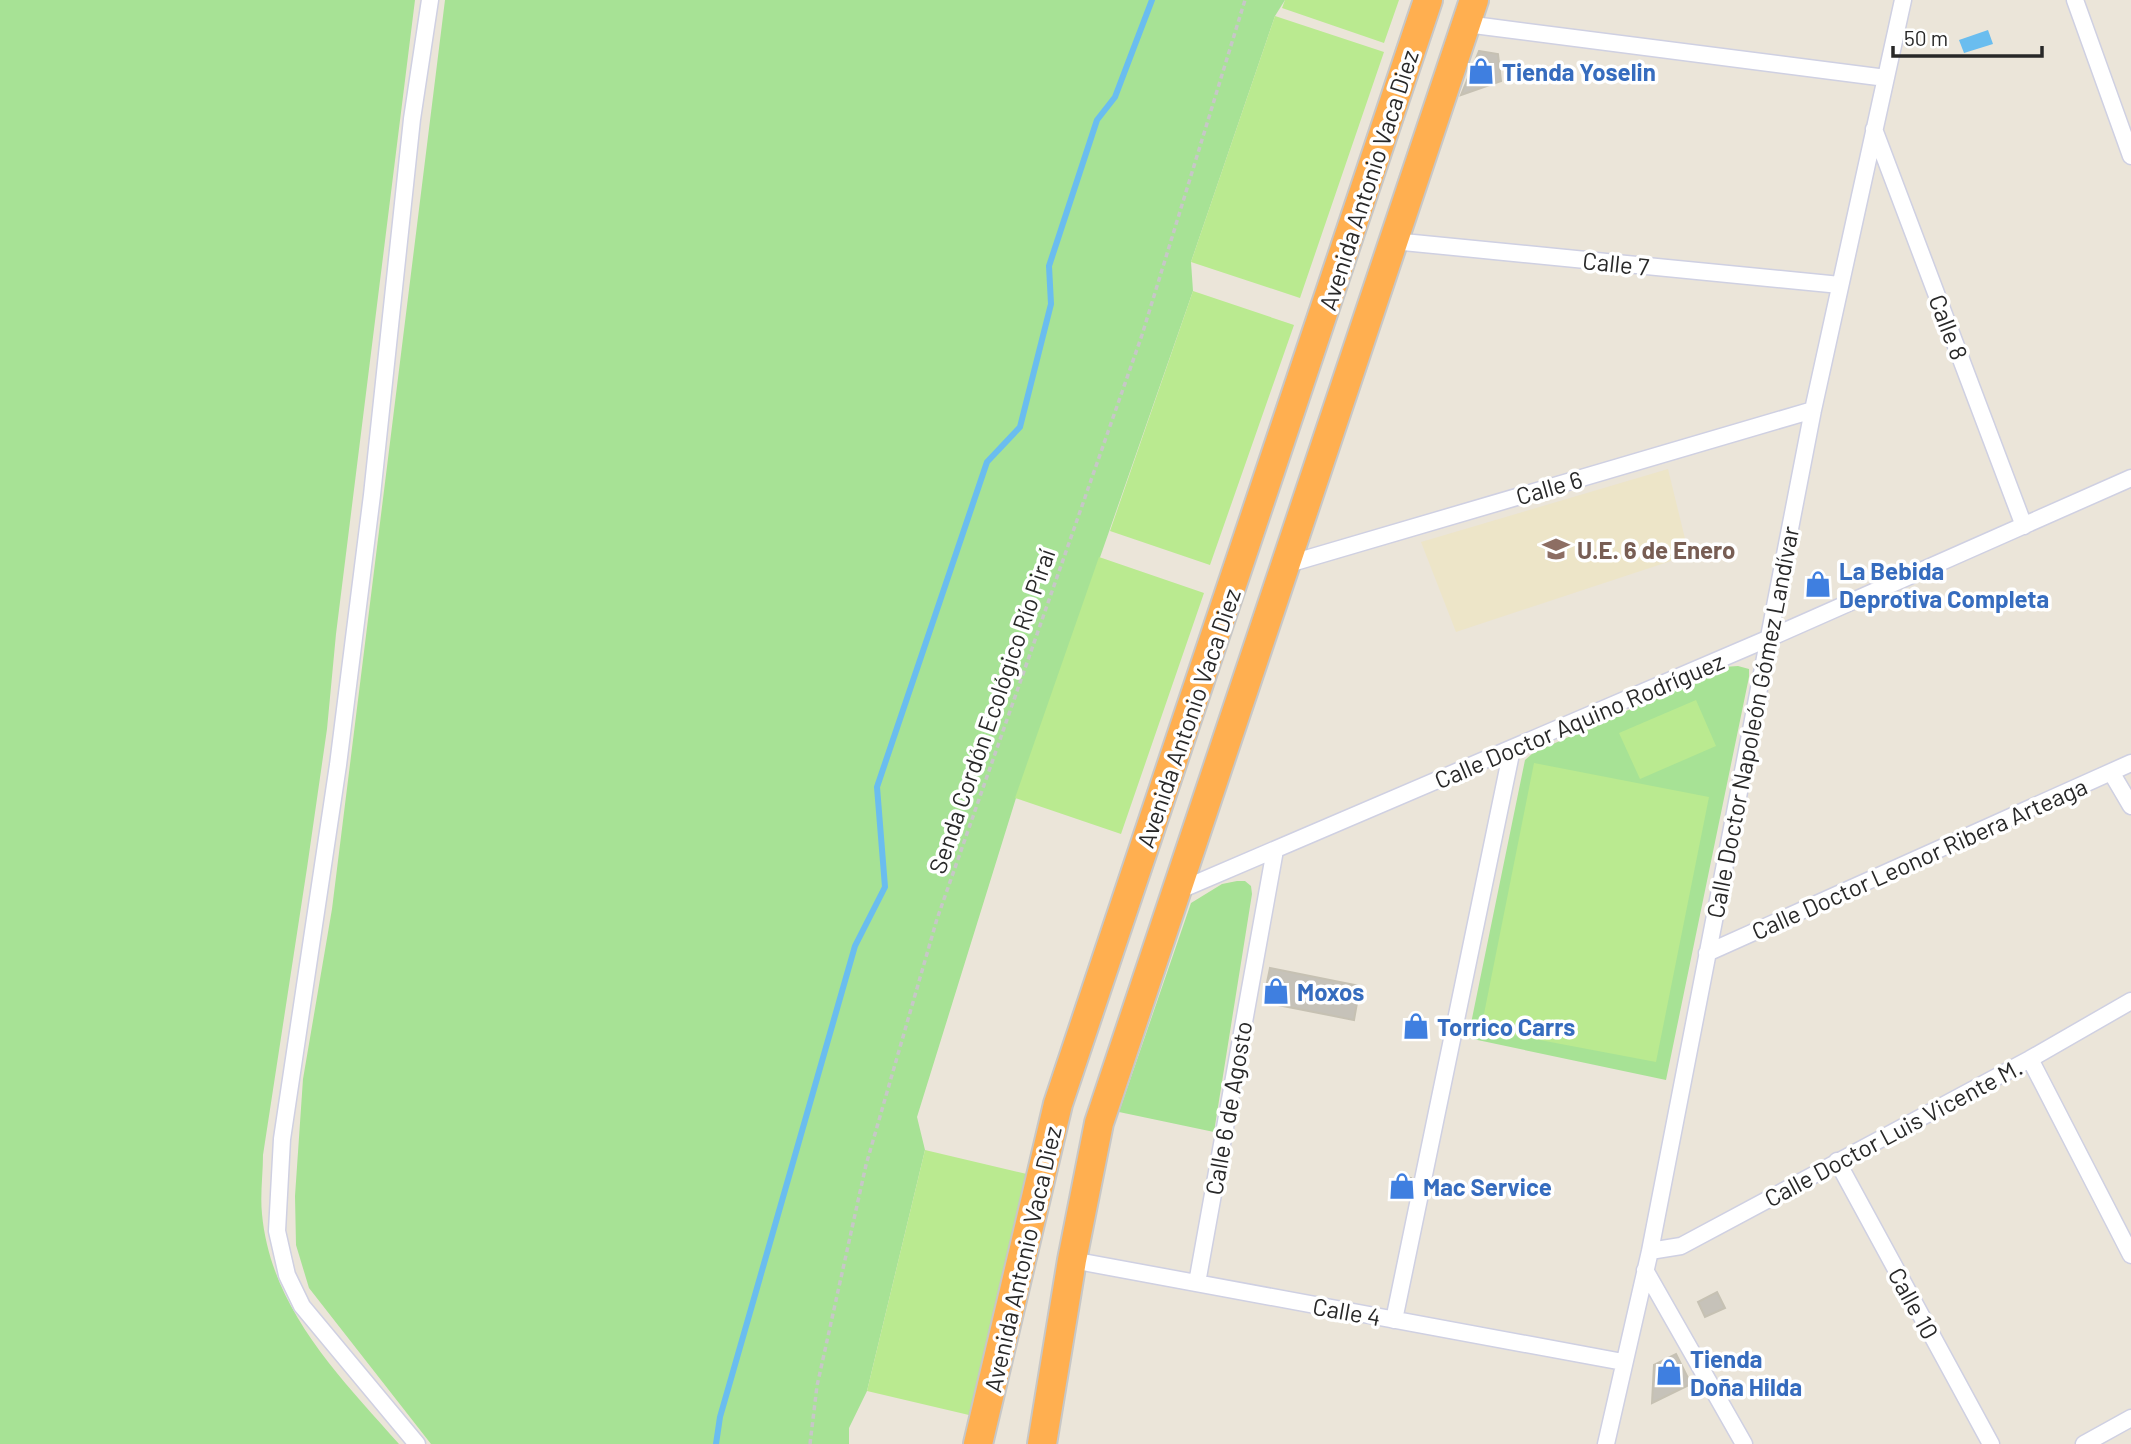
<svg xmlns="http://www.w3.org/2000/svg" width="2131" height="1444" viewBox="0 0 2131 1444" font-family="Barlow,sans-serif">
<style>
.education{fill:#ede5c8}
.green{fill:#a7e295}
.pitch{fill:#baea90}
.water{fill:#6abdef}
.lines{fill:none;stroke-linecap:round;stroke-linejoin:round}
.stream{stroke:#6abdef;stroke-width:6}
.building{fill:#c6c2b9;stroke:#c6c1b3;stroke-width:2}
.street-casing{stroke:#cfd0e2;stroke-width:19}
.highway-casing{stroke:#c7c7c7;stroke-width:32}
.path{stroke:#c7c7c7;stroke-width:3.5;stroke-dasharray:5 3.5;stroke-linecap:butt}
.street{stroke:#fff;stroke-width:16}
.highway{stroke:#ffaf50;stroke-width:28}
.labels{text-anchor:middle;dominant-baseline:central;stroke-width:7;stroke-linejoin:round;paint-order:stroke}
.shop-label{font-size:24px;font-weight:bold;fill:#366cbe;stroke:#fff;text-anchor:start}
.street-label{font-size:24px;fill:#282828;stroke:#fff}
.education-label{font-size:24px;font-weight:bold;fill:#785e54;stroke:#fff;text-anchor:start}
</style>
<rect width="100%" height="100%" fill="#ebe5d9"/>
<path class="education" d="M1668 469 1689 555 1456 632 1421 542Z"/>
<path class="green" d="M0 0H415L336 634 327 729 307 868 263 1155C263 1174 260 1195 262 1214 271 1309 339 1376 399 1444H0Z
M445 0H1285L1275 16 1191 262 1193 291 1016 798 917 1117 925 1150 867 1391 849 1428V1444H431L309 1288 296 1245 295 1196 303 1079 332 909Z
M1738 666 1749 669V677L1666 1080 1468 1038 1525 760 1533 753 1724 667Z
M1237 881H1245L1251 886 1252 894 1214 1132 1119 1112 1191 903 1222 884Z"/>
<path class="pitch" d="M1285 0H1399L1384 43 1282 8Z
M1275 16 1384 52 1300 298 1191 262Z
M1193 291 1294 325 1210 565 1110 531Z
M1099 557 1204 593 1121 834 1015 798Z
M1696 700 1716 746 1640 779 1619 733Z
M1534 763 1709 797 1656 1062 1481 1029Z
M925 1150 1027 1174 969 1415 867 1391Z"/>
<path class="water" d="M1988 30 1993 44 1964 53 1959 40Z"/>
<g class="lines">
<path class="stream" d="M716 1444 720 1417 855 946 885 887 877 787 987 462 1020 427 1051 304 1049 266 1097 120 1115 97 1152 0"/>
</g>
<path class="building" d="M1479 51 1498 54 1501 81 1461 95Z
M1270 968 1360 986 1354 1020 1263 1002Z
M1397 1175 1411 1178 1408 1196 1393 1194Z
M1717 1292 1725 1308 1705 1317 1698 1302Z
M1676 1354 1691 1384 1652 1403 1654 1365Z"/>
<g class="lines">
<defs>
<path id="street" d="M2075 0 2131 156
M1466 24 1886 78
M1874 129 2024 526
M1393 241 1840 285
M1285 565 1813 410
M2111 772 2131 806
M1178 891 1767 639 2131 478
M1707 953 2131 763
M2030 1059 2131 1255
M1837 1161 1991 1444
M1650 1251 1681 1246 2030 1059 2131 1001
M1072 1260 1623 1362
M1645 1270 1744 1444
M1197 1283 1275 850
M1394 1320 1512 749
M417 1444 302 1306 287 1275 277 1231 282 1139 338 765 372 495 412 119 430 0
M1606 1444 1650 1251 1813 410 1903 0
M2084 1444 2131 1418"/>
<path id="highway" d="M978 1444 1058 1104 1428 0
M1042 1444 1072 1260 1099 1123 1474 0"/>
</defs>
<use href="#street" class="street-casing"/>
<use href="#highway" class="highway-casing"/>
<path class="path" d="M810 1444 817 1386 866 1165 937 919 1142 335 1245 0"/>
<use href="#street" class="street"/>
<use href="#highway" class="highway"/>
</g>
<defs>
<symbol id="shop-bare" viewBox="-9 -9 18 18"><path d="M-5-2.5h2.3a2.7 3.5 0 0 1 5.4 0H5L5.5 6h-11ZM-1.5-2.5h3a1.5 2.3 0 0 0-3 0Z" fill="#3f7fe0" stroke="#fff" stroke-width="2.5" paint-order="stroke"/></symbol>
<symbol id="school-bare" viewBox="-9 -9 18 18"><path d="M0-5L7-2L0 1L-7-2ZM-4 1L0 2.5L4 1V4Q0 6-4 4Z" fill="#8d6e63" stroke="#fff" stroke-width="2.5" paint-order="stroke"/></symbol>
</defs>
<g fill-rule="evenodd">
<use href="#shop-bare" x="1462" y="52" width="38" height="38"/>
<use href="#school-bare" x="1537" y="530" width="38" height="38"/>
<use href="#shop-bare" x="1799" y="565" width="38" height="38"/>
<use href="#shop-bare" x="1257" y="972" width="38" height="38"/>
<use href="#shop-bare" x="1397" y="1007" width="38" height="38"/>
<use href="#shop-bare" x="1383" y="1167" width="38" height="38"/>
<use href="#shop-bare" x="1650" y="1353" width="38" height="38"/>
</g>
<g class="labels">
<g class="shop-label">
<text x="1502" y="71">Tienda Yoselin</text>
<text x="1839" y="570">La Bebida<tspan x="1839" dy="28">Deprotiva Completa</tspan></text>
<text x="1297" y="991">Moxos</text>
<text x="1437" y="1026">Torrico Carrs</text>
<text x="1423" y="1186">Mac Service</text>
<text x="1690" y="1358">Tienda<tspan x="1690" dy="28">Doña Hilda</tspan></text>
</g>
<g class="street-label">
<text transform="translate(1368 180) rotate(-72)">Avenida Antonio Vaca Diez</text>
<text transform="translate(1616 263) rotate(6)">Calle 7</text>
<text transform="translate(1949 327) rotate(69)">Calle 8</text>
<text transform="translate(1549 487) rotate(-16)">Calle 6</text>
<text transform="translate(991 711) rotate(-71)">Senda Cordón Ecológico Río Piraí</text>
<text transform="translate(1188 718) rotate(-71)">Avenida Antonio Vaca Diez</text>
<text transform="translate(1579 720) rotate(-23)">Calle Doctor Aquino Rodríguez</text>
<text transform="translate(1752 722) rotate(-79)">Calle Doctor Napoleón Gómez Landívar</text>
<text transform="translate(1919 858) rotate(-24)">Calle Doctor Leonor Ribera Arteaga</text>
<text transform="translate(1228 1108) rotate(-80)">Calle 6 de Agosto</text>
<text transform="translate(1893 1132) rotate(-28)">Calle Doctor Luis Vicente M.</text>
<text transform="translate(1022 1259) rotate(-77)">Avenida Antonio Vaca Diez</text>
<text transform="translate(1914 1303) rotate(61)">Calle 10</text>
<text transform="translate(1347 1311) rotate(10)">Calle 4</text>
</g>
<g class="education-label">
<text x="1577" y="549">U.E. 6 de Enero</text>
</g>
</g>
<path d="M1893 46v10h149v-10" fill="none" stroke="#282828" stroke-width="3.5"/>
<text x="1904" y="46" font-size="21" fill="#282828" stroke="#ffffff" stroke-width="5" paint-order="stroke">50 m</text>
</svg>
